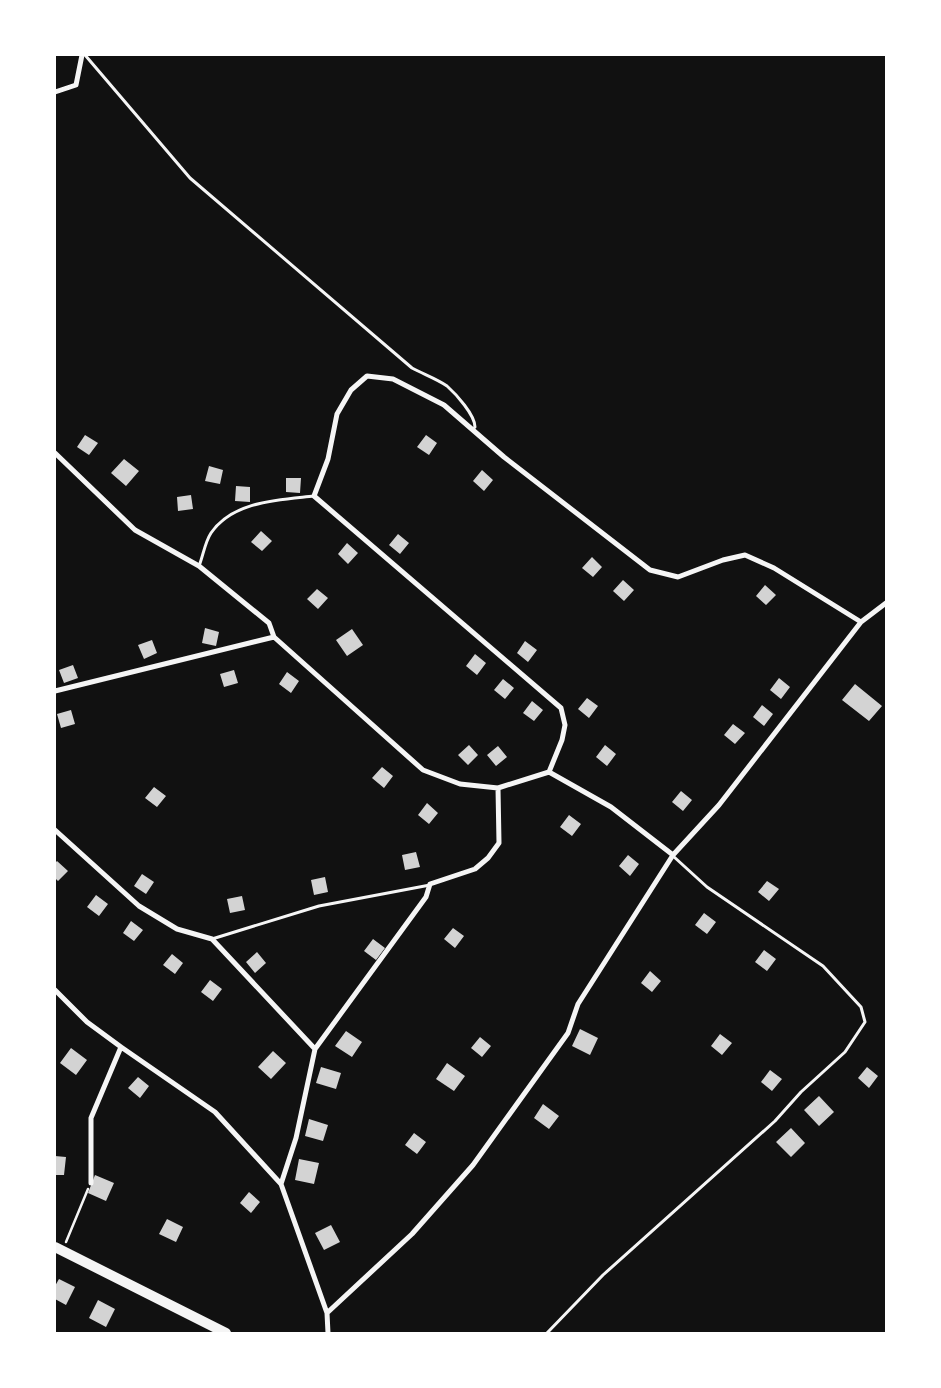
<svg xmlns="http://www.w3.org/2000/svg" width="941" height="1388" viewBox="0 0 941 1388" font-family="Rubik,sans-serif">
<style>
.building{fill:#d3d3d3}
.lines{fill:none;stroke-linecap:round;stroke-linejoin:round}
.path{stroke:#f5f5f5;stroke-width:2.5}
.service{stroke:#f5f5f5;stroke-width:3}
.minor{stroke:#f5f5f5;stroke-width:5}
.primary{stroke:#f5f5f5;stroke-width:10}
</style>
<rect width="100%" height="100%" fill="#111"/>
<path class="building" d="M85 435 98 443 89 455 77 447Z
M426 435 437 443 429 455 417 447Z
M124 459 139 471 126 486 111 473Z
M209 466 223 470 220 484 205 481Z
M482 470 493 480 484 491 473 481Z
M286 478H301L300 493 286 492Z
M236 486 250 487V502L235 501Z
M191 495 193 509 178 511 177 497Z
M261 531 272 541 262 551 251 542Z
M398 534 409 543 400 554 389 545Z
M347 543 358 553 348 564 338 554Z
M592 557 602 567 593 577 582 568Z
M623 580 634 590 624 601 613 591Z
M765 585 776 595 766 605 756 596Z
M317 589 328 598 318 609 307 599Z
M205 628 219 632 216 646 202 643Z
M352 629 363 645 347 656 336 640Z
M152 640 157 653 144 659 138 645Z
M525 641 537 650 528 662 517 653Z
M475 654 486 663 477 675 466 666Z
M73 665 78 678 64 683 59 670Z
M234 670 238 683 224 687 220 674Z
M287 672 299 681 291 693 279 684Z
M779 678 790 687 781 699 770 690Z
M503 679 514 688 505 699 494 690Z
M855 684 882 706 869 721 842 700Z
M587 698 598 706 589 718 578 709Z
M532 701 543 710 534 721 523 713Z
M762 705 773 714 764 726 753 717Z
M71 710 75 724 61 728 57 714Z
M733 724 745 733 735 744 724 735Z
M469 745 478 755 468 765 458 755Z
M605 745 616 754 607 766 596 757Z
M498 746 507 757 496 766 487 755Z
M382 767 393 776 384 788 372 778Z
M154 787 166 796 157 807 145 798Z
M681 791 692 800 683 811 672 802Z
M427 803 438 813 429 824 418 815Z
M569 815 581 824 572 836 560 827Z
M416 852 420 867 405 870 402 855Z
M628 855 639 864 630 876 619 866Z
M57 861 68 871 58 881 55 878V863Z
M142 874 154 882 146 894 134 886Z
M325 877 328 892 314 895 311 880Z
M767 881 779 889 769 901 758 892Z
M96 895 108 904 99 916 87 907Z
M242 896 245 910 230 913 227 899Z
M704 913 716 922 707 934 695 925Z
M131 921 143 930 134 941 123 933Z
M453 928 464 936 455 948 444 939Z
M373 939 385 948 376 960 364 951Z
M764 950 776 959 767 971 755 962Z
M257 952 266 963 255 973 246 962Z
M172 954 183 963 175 974 163 965Z
M650 971 661 981 652 992 641 983Z
M210 980 222 989 213 1001 201 992Z
M580 1029 598 1038 590 1055 572 1046Z
M346 1031 362 1042 352 1057 335 1046Z
M720 1034 732 1043 722 1055 711 1046Z
M480 1037 491 1046 482 1057 471 1048Z
M71 1048 87 1060 76 1075 60 1063Z
M273 1051 286 1063 271 1079 258 1067Z
M447 1063 465 1076 454 1091 436 1079Z
M321 1067 341 1073 336 1089 316 1083Z
M867 1067 878 1076 869 1088 858 1078Z
M770 1070 782 1079 772 1091 761 1082Z
M138 1077 149 1086 140 1098 128 1088Z
M819 1096 834 1112 819 1126 804 1110Z
M543 1104 559 1116 549 1129 534 1118Z
M309 1119 328 1125 323 1141 305 1136Z
M791 1128 805 1143 791 1157 776 1142Z
M414 1133 426 1142 417 1154 405 1145Z
M55 1156 66 1157 64 1175H55Z
M299 1159 319 1163 314 1184 295 1180Z
M95 1175 114 1183 106 1201 88 1193Z
M249 1192 260 1202 251 1213 240 1203Z
M167 1219 183 1227 176 1242 159 1234Z
M331 1225 340 1242 324 1250 315 1233Z
M59 1279 75 1287 66 1305 55 1299V1286Z
M98 1300 115 1309 106 1327 89 1318Z"/>
<g class="lines">
<path class="path" d="M66 1242 88 1189"/>
<path class="service" d="M85 55 190 178 412 368C423 374 437 379 447 386 456 394 475 415 475 427L473 429
M199 566C203 556 205 542 211 533 233 501 278 500 314 496
M212 939 319 906 430 885
M547 1333 603 1275 775 1121 801 1092 845 1052 865 1022 861 1007 823 966 707 887 673 856"/>
<path class="minor" d="M55 92 76 85 82 55
M55 453 135 530 199 566 269 623 274 637 423 770 460 784 498 788 549 772 611 807 673 855
M55 691 274 637
M549 772 562 740 565 725 561 708 314 496 328 459 337 414 351 390 367 376 393 379 444 405 504 457 650 570 678 577 723 560 745 555 774 568 861 622
M55 830 139 906 177 929 212 939 315 1049 296 1138 281 1184 327 1313
M55 990 87 1022 121 1047 91 1118V1183
M121 1047 215 1112 281 1184
M315 1049 426 897 430 884 475 869 488 858 499 843 498 788
M328 1333 327 1313 412 1234 473 1165 568 1033 578 1004 673 855 719 805 861 622 886 603"/>
<path class="primary" d="M55 1247 226 1333"/>
</g>
<rect width="941" height="1388" fill="none" stroke="#ffffff" stroke-width="112"/>
</svg>
